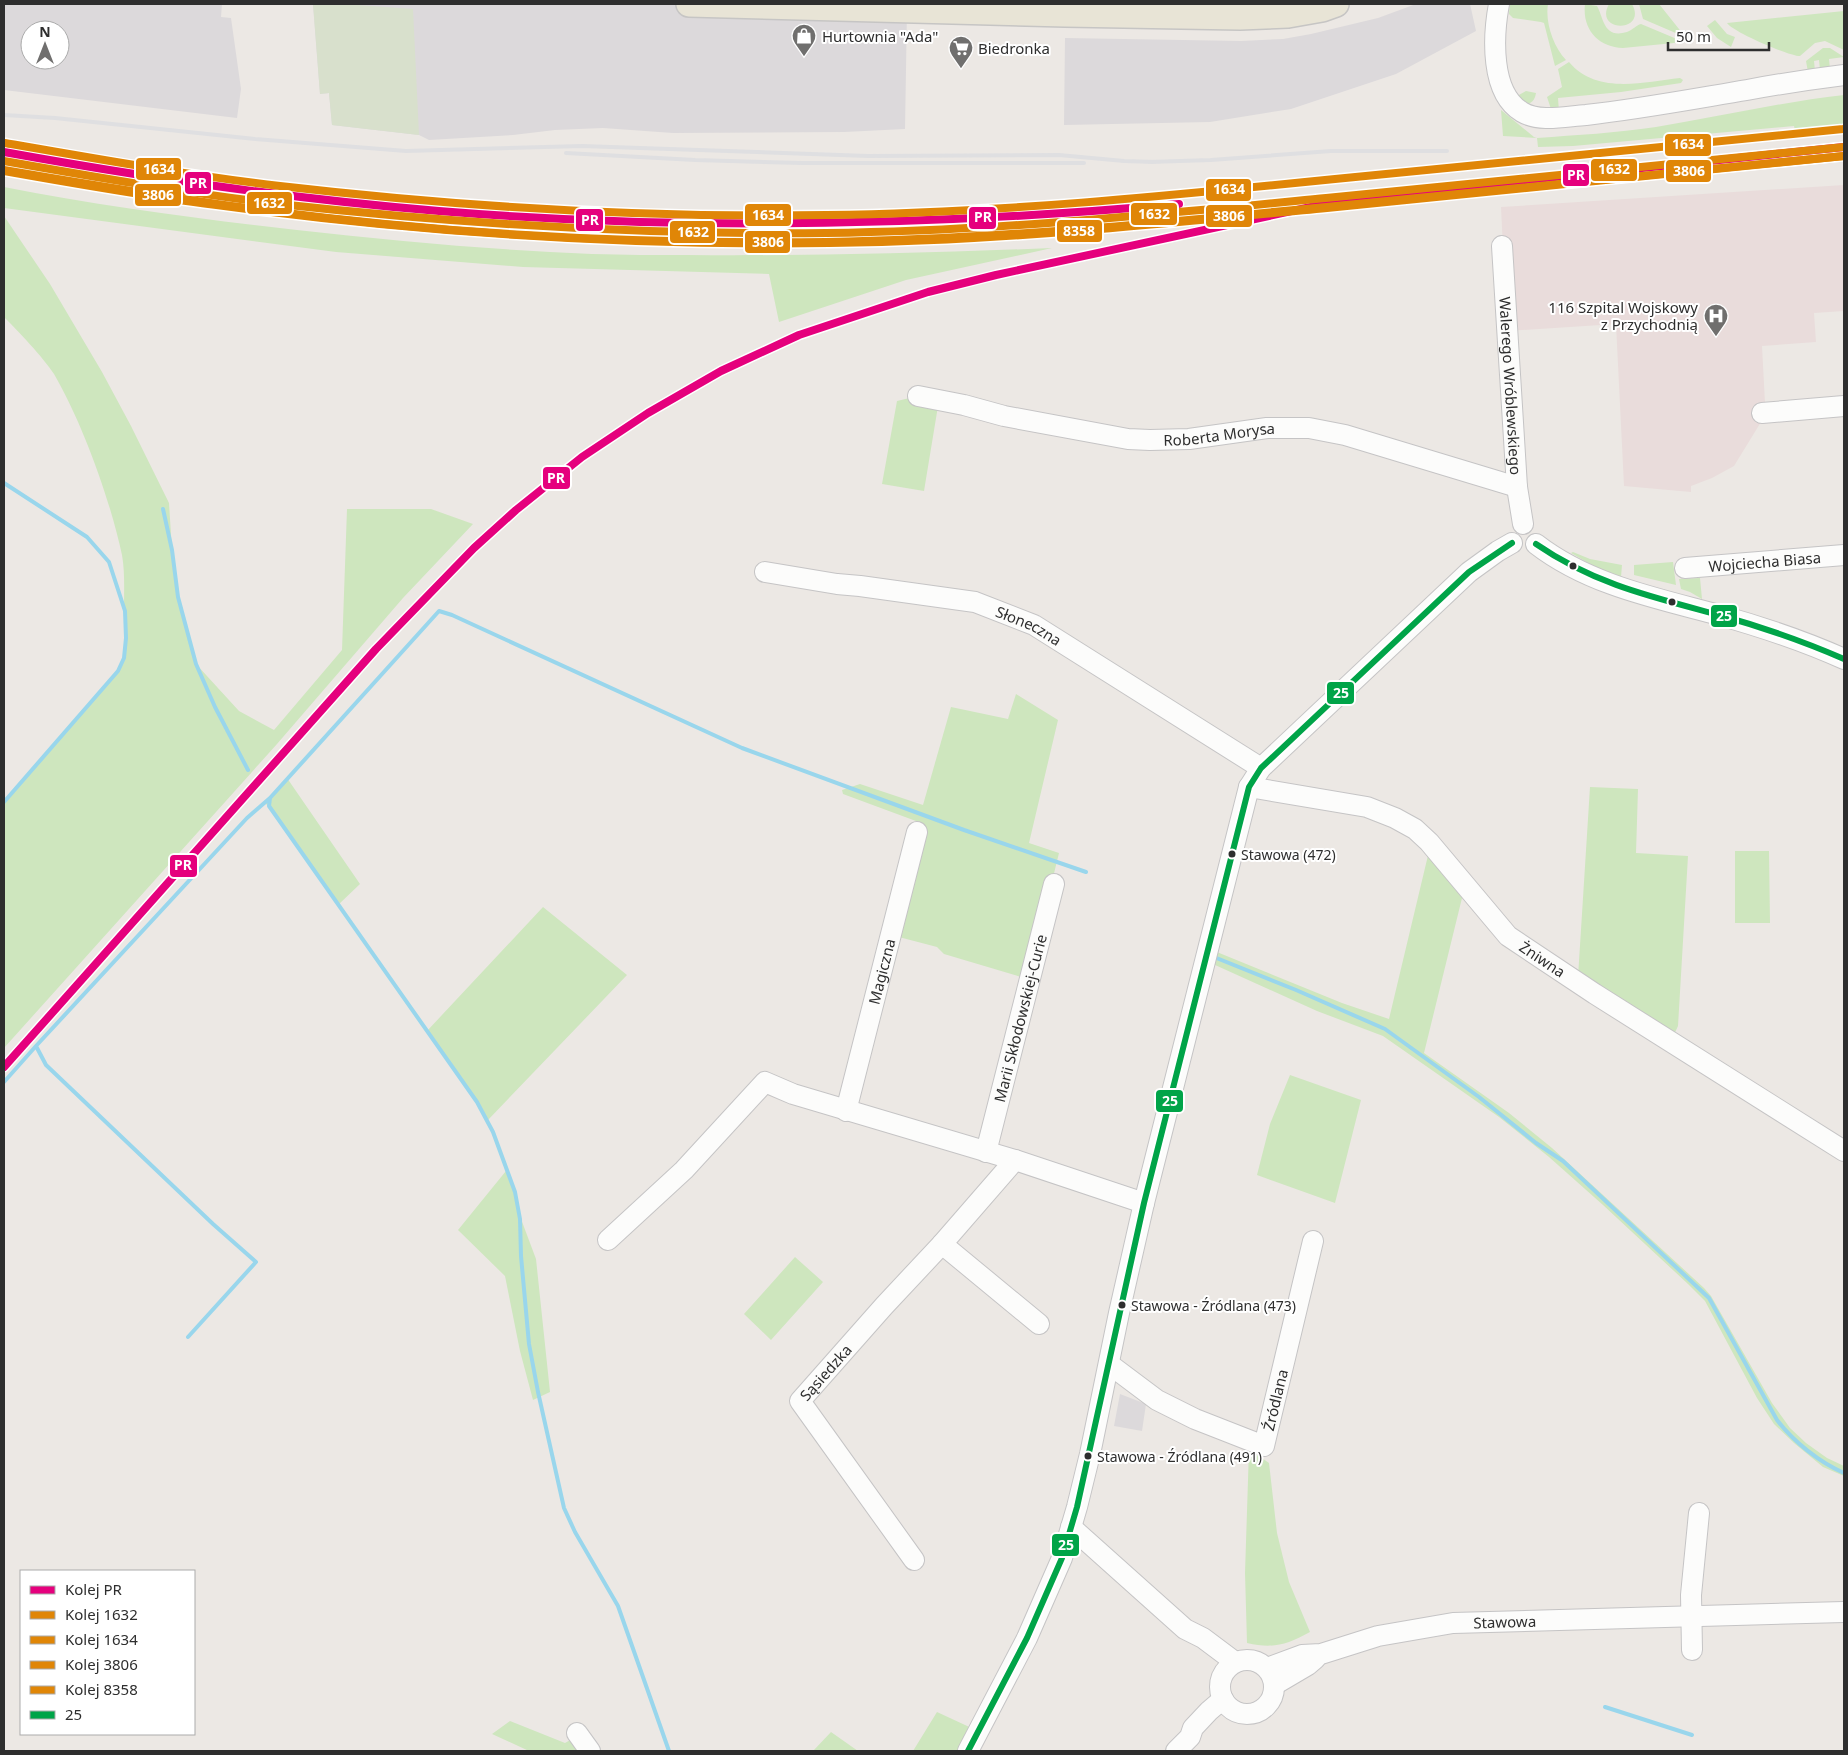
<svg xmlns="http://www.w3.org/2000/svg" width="1848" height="1755" viewBox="0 0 1848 1755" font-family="'Noto Sans',sans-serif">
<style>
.industrial{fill:#dcd9db;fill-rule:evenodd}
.medical{fill:#e9dcdb}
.green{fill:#cee6be}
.cemetery{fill:#d8e0cc}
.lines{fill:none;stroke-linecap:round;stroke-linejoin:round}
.stream{stroke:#99d6ec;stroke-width:4}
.minor-casing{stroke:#c5c4c5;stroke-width:22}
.major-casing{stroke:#c6c5c4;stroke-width:28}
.minor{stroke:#fcfcfb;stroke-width:20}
.major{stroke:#e8e4d6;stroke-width:25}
.rail{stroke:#dfdfe1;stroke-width:4}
.bus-1-casing{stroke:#fff;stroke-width:10}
.bus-1{stroke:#00a448;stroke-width:6}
.rail-1-casing{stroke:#fff;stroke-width:11}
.rail-2-casing{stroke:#fff;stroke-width:11}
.rail-3-casing{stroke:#fff;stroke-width:11}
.rail-4-casing{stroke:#fff;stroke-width:11}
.rail-5-casing{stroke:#fff;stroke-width:11}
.rail-1{stroke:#e5007d;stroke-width:8}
.rail-2{stroke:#e08607;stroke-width:8}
.rail-3{stroke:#e08607;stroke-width:8}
.rail-4{stroke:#e08607;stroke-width:8}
.rail-5{stroke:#e08607;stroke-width:8}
.bus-dot{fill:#2e2e2e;stroke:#fff;stroke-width:2}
.labels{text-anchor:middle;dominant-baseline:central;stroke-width:4;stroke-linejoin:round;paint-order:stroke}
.bus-label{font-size:14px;fill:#2e2e2e;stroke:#fff;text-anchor:start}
.poi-label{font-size:15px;fill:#2e2e2e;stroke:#fff;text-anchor:start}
.street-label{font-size:15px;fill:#2e2e2e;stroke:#fff}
.line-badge{stroke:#fff;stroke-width:2}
.badge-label{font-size:14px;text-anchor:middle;font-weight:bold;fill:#fff}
</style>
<rect width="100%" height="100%" fill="#ece8e4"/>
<path class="industrial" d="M4 4H222L221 17 231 18 241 89 237 118 4 90ZM30 30H60V60H30Z
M313 4H689L907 10 905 129 844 132 673 133 603 128 555 130 513 135 429 140 419 135 332 125 329 93 320 94Z
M1416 4H1470L1476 31 1396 74 1291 109 1210 122 1064 125 1065 38 1241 41 1283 39 1311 34 1378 18Z
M1120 1394 1146 1404 1142 1431 1114 1426Z"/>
<path class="medical" d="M1844 185V311L1814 313 1816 342 1762 346 1766 422H1761L1734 466 1712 478 1691 486V492L1624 486 1616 324 1507 331 1501 207Z"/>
<path class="green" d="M1510 4H1548C1545 22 1553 46 1566 60L1555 66 1544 23 1541 22 1513 18 1509 14Z
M1585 4 1597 6C1604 18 1603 39 1627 32 1633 30 1636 25 1641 24L1684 42 1623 48C1598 47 1582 29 1585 4Z
M1609 4H1632C1648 33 1593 33 1609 4Z
M1639 4H1659L1683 34H1678L1643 19Z
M1844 11V50L1825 41 1815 43 1800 56C1789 56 1733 32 1727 23Z
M1715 20 1727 34 1735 37 1731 47 1717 38 1707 26Z
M1823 48H1830L1844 57 1829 59 1830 69 1820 70 1819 60 1814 61 1815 71 1808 72 1806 61Z
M1569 62C1597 95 1643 82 1680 78L1683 80 1681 83 1621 92 1558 98 1559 112 1551 109 1547 97 1562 87 1558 69Z
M1526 91 1536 93C1535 99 1533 102 1528 104L1517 96Z
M1844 95V131L1796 135 1794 126 1573 146 1538 147 1537 138 1503 136 1501 110 1534 137 1537 138C1577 135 1616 133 1656 127 1718 117 1781 102 1844 95Z
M4 187C101 206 199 219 297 230 395 241 494 250 592 254 624 255 656 255 687 255 809 256 931 253 1052 248L906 280 779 322 769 274 523 267 336 252 4 208Z
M4 216 50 284 102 372 131 426 169 503 172 550 178 597 196 664 239 711 274 730 342 650 347 509H431L473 524 403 598 277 744 4 1048V802L118 671C128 649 125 632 124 608 124 591 125 572 122 555 110 499 83 424 54 374 43 357 18 331 4 317Z
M918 396 939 400 924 491 882 484 897 401Z
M1573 552 1590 559 1622 565 1621 577 1597 568 1571 553Z
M1673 562 1676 585 1634 575V565Z
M1700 578 1702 599 1690 592 1681 589 1679 579Z
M1016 694 1058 720 1029 843 1059 853 1028 979 944 954 937 947 895 936 924 824 843 794 842 790 860 784 923 805 951 707 1008 719Z
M287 778 360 884 338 905 269 806 264 803Z
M1590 787 1638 789 1636 853 1688 856 1678 1026 1671 1041 1578 977Z
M1430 847 1466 886 1462 898 1424 1053 1509 1113 1552 1148 1704 1288 1711 1296 1772 1403 1790 1428 1806 1443 1827 1458 1844 1466V1476L1823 1467 1794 1443 1774 1424 1757 1398 1705 1301 1688 1284 1603 1205 1549 1157 1499 1117 1383 1036 1317 1011 1204 960 1207 948 1342 1003 1389 1019Z
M1735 851H1769L1770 923H1735Z
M543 907 627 975 487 1121 477 1102 427 1031Z
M1290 1075 1361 1100 1335 1203 1257 1175 1270 1124Z
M506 1171 514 1192 519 1219H521L536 1259 550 1392 533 1400 520 1351 505 1276 458 1230Z
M795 1257 823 1282 771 1340 744 1314Z
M1249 1449 1269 1463 1277 1533 1289 1582 1310 1632C1286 1645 1273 1649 1247 1643L1245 1573Z
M937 1712 978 1731 968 1751H913Z
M510 1721 565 1743 579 1735 590 1751H529L492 1734Z
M831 1732 858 1751H813Z"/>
<path class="cemetery" d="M313 4H344L413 9 419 135 332 125 329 93 320 94Z"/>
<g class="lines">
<path class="stream" d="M4 483 87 537 109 562 125 611 126 638 124 658 118 671 4 802
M163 509 172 550 178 597 196 664 215 707 248 770
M1214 957 1296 990 1385 1029 1479 1097 1536 1143 1563 1161 1709 1298 1777 1420C1794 1442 1819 1462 1844 1473
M4 1082 36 1046
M188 1337 256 1262 213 1224 46 1065 36 1046 247 818 270 798
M1605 1707 1692 1735
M669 1751 618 1606 575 1532 564 1508 538 1392 529 1344 521 1256 520 1219 515 1192 493 1132 477 1102 269 806 270 798 439 611 452 615 742 748 964 830 1086 872"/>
<defs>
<g id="minor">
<path d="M1499 4C1493 36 1490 93 1522 112 1540 123 1567 116 1586 115 1640 109 1693 99 1747 90 1779 84 1812 79 1844 75"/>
<path id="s1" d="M1502 246 1517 487 1523 524"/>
<path id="s2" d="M918 396 964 405 1004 416 1128 439 1150 440 1189 439 1267 428H1309L1345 435 1517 487"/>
<path d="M1762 413 1844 406"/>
<path d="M1536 544C1589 585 1656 598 1719 615 1762 627 1804 641 1844 659"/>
<path id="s3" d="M1685 568 1844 555"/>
<path id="s4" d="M765 572 837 584 860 586 975 602 1034 625 1261 768"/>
<path id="s5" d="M1249 787 1367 807 1395 818 1415 829 1429 842 1508 936 1595 994 1844 1151"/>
<path id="s6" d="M846 1111 917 832"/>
<path id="s7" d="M986 1152 1054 884"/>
<path d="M1015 1160 942 1244 1039 1324"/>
<path d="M608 1240 684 1170 765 1082 793 1094 1015 1160 1144 1203"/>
<path id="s8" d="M1109 1364 1157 1400 1195 1419 1264 1446 1313 1241"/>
<path d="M1071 1527 1185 1629 1203 1638 1235 1662"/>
<path id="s9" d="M914 1560 800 1401 884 1306 942 1244"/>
<path d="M1692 1650 1691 1595 1699 1513"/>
<circle cx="1247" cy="1687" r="27"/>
<path id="s10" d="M1267 1668 1302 1655 1321 1654 1378 1636 1453 1623 1844 1612"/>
<path d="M1274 1685 1308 1665 1315 1659"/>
<path d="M577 1733 590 1751"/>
<path d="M968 1751 1027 1638 1062 1558 1077 1507 1090 1454 1119 1313 1144 1203 1249 787 1261 768 1469 572 1498 551 1512 543"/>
<path d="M1176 1751 1190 1737 1193 1728 1209 1711 1223 1699"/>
</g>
<path id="major" d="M689 4 1065 14 1240 17 1288 15 1322 9 1336 4"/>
</defs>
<use href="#minor" class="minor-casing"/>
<use href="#major" class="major-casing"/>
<use href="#minor" class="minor"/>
<use href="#major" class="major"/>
<path class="rail" d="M4 115 55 118 255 139 406 151 582 146 868 156 1059 155 1124 161 1155 162
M566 153 695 160 802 163H1084
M1560 153 1596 151 1789 132
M1149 162 1211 160 1331 151H1447
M1261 217 1471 197"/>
<defs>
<path id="bus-1" d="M1536 544C1594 584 1652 597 1719 615 1762 627 1803 641 1844 659
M968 1751 1027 1638 1062 1558 1077 1507 1144 1203 1249 787 1261 768 1469 572 1512 543"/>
</defs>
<use href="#bus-1" class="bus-1-casing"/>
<use href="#bus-1" class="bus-1"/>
<defs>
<path id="rail-1" d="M4 152C148 178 293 199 439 211 686 231 932 226 1179 204
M4 1067 376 649 474 548 516 510 582 457 648 413 721 371 799 335 928 292 996 275 1352 198 1844 147"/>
<path id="rail-2" d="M4 161C95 177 187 193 279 204 461 224 643 235 826 233 994 231 1160 214 1326 198 1499 181 1672 164 1844 147"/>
<path id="rail-3" d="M5 143C97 159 188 175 280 186 462 207 644 218 827 215 997 213 1166 196 1335 179 1505 163 1674 146 1843 129"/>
<path id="rail-4" d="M4 170C92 185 181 200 270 211 454 235 641 244 826 242 994 239 1160 223 1326 207 1499 190 1672 173 1844 156"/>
<path id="rail-5" d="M4 171C77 184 150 197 224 206 442 235 662 248 882 242 1030 238 1179 222 1327 208 1499 191 1672 173 1844 156"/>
</defs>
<use href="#rail-1" class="rail-1-casing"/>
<use href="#rail-2" class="rail-2-casing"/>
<use href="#rail-3" class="rail-3-casing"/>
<use href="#rail-4" class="rail-4-casing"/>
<use href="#rail-5" class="rail-5-casing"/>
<use href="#rail-1" class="rail-1"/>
<use href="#rail-2" class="rail-2"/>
<use href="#rail-3" class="rail-3"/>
<use href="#rail-4" class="rail-4"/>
<use href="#rail-5" class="rail-5"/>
</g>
<defs>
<symbol id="shop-pin" viewBox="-11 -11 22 30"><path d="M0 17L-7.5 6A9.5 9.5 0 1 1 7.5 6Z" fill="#706f6e" stroke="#fff"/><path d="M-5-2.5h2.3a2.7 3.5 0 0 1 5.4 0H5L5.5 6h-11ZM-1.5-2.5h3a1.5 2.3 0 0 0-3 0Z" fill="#fff"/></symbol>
<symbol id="supermarket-pin" viewBox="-11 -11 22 30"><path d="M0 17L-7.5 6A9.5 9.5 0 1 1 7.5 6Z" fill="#706f6e" stroke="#fff"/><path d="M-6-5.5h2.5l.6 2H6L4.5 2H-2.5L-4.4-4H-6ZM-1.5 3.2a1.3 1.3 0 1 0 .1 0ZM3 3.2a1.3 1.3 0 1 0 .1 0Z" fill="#fff"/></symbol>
<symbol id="hospital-pin" viewBox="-11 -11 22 30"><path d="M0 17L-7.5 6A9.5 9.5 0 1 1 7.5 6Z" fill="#706f6e" stroke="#fff"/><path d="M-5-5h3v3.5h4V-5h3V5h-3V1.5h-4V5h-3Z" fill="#fff"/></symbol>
</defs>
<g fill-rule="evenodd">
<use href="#shop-pin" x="790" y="22" width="28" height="38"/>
<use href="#supermarket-pin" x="947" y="34" width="28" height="38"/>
<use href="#hospital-pin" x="1702" y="302" width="28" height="38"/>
</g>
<g class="bus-dot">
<circle cx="1573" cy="566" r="4.5"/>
<circle cx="1672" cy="602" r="4.5"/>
<circle cx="1232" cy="854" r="4.5"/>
<circle cx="1122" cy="1305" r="4.5"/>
<circle cx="1088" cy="1456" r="4.5"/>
</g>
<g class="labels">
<g class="bus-label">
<text x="1241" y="854">Stawowa (472)</text>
<text x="1131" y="1305">Stawowa - Źródlana (473)</text>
<text x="1097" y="1456">Stawowa - Źródlana (491)</text>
</g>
<g class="poi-label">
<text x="822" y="36">Hurtownia "Ada"</text>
<text x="978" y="48">Biedronka</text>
<text x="1698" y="307" text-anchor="end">116 Szpital Wojskowy<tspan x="1698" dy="17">z Przychodnią</tspan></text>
</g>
<g class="street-label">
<text stroke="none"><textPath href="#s1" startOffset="140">Walerego Wróblewskiego</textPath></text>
<text stroke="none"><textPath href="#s2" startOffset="306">Roberta Morysa</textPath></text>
<text stroke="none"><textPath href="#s3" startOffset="80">Wojciecha Biasa</textPath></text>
<text stroke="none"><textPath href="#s4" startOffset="271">Słoneczna</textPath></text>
<text stroke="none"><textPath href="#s5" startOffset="356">Żniwna</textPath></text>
<text stroke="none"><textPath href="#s6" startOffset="144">Magiczna</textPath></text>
<text stroke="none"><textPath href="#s7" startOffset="138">Marii Skłodowskiej-Curie</textPath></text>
<text stroke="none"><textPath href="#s9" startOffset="234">Sąsiedzka</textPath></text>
<text stroke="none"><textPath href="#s8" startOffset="224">Źródlana</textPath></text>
<text stroke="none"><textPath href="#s10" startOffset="244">Stawowa</textPath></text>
</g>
</g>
<g class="line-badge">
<rect x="1664" y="133" width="48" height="24" rx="5" fill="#e08607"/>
<rect x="135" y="157" width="47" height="24" rx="5" fill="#e08607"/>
<rect x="1590" y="158" width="48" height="24" rx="5" fill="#e08607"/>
<rect x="1665" y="159" width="47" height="24" rx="5" fill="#e08607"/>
<rect x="1562" y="163" width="28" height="24" rx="5" fill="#e5007d"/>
<rect x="184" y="171" width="28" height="24" rx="5" fill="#e5007d"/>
<rect x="1205" y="178" width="47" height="24" rx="5" fill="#e08607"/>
<rect x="134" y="183" width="48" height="24" rx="5" fill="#e08607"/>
<rect x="246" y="191" width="47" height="24" rx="5" fill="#e08607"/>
<rect x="1130" y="202" width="48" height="24" rx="5" fill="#e08607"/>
<rect x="744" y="203" width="48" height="24" rx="5" fill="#e08607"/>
<rect x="1205" y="204" width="48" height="24" rx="5" fill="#e08607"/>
<rect x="968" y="206" width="29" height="24" rx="5" fill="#e5007d"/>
<rect x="575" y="208" width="29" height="24" rx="5" fill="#e5007d"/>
<rect x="1056" y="219" width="47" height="24" rx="5" fill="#e08607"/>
<rect x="669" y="220" width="47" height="24" rx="5" fill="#e08607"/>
<rect x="744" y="230" width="47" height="24" rx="5" fill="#e08607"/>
<rect x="542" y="466" width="29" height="24" rx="5" fill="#e5007d"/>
<rect x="1710" y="604" width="28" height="24" rx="5" fill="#00a448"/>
<rect x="1326" y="681" width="29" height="24" rx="5" fill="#00a448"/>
<rect x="169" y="854" width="29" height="24" rx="5" fill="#e5007d"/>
<rect x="1155" y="1089" width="29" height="24" rx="5" fill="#00a448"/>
<rect x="1051" y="1533" width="29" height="24" rx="5" fill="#00a448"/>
</g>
<g class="badge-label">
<text x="1688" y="149">1634</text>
<text x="159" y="174">1634</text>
<text x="1614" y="174">1632</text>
<text x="1689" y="176">3806</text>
<text x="1576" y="180">PR</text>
<text x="198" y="188">PR</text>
<text x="1229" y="194">1634</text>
<text x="158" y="200">3806</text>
<text x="269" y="208">1632</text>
<text x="1154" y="219">1632</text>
<text x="768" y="220">1634</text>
<text x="1229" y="221">3806</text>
<text x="983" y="222">PR</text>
<text x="590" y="225">PR</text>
<text x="1079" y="236">8358</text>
<text x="693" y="237">1632</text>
<text x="768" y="247">3806</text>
<text x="556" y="483">PR</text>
<text x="1724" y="621">25</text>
<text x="1341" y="698">25</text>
<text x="183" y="870">PR</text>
<text x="1170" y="1106">25</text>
<text x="1066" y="1550">25</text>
</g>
<rect width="1848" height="1755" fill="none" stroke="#2e2e2e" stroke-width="10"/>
<rect x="20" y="1570" width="175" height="165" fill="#ffffff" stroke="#ababab"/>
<rect x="30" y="1586" width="25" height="8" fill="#e5007d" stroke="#ababab"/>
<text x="65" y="1595" font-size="15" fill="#2e2e2e">Kolej PR</text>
<rect x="30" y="1611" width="25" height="8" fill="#e08607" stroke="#ababab"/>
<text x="65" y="1620" font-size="15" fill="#2e2e2e">Kolej 1632</text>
<rect x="30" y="1636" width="25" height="8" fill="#e08607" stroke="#ababab"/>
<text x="65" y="1645" font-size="15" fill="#2e2e2e">Kolej 1634</text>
<rect x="30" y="1661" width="25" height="8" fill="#e08607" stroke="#ababab"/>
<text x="65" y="1670" font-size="15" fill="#2e2e2e">Kolej 3806</text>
<rect x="30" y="1686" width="25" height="8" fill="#e08607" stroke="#ababab"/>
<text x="65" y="1695" font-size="15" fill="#2e2e2e">Kolej 8358</text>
<rect x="30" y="1711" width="25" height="8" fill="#00a448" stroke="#ababab"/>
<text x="65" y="1720" font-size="15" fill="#2e2e2e">25</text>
<g transform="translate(45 45)"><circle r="24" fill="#ffffff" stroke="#ababab"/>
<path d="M0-4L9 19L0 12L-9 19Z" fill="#706f6e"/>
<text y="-8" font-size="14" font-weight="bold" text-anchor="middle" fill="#2e2e2e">N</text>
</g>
<path d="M1668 42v8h101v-8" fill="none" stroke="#2e2e2e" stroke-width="2.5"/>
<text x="1676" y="42" font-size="15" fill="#2e2e2e" stroke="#ffffff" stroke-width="4" paint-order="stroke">50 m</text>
</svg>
